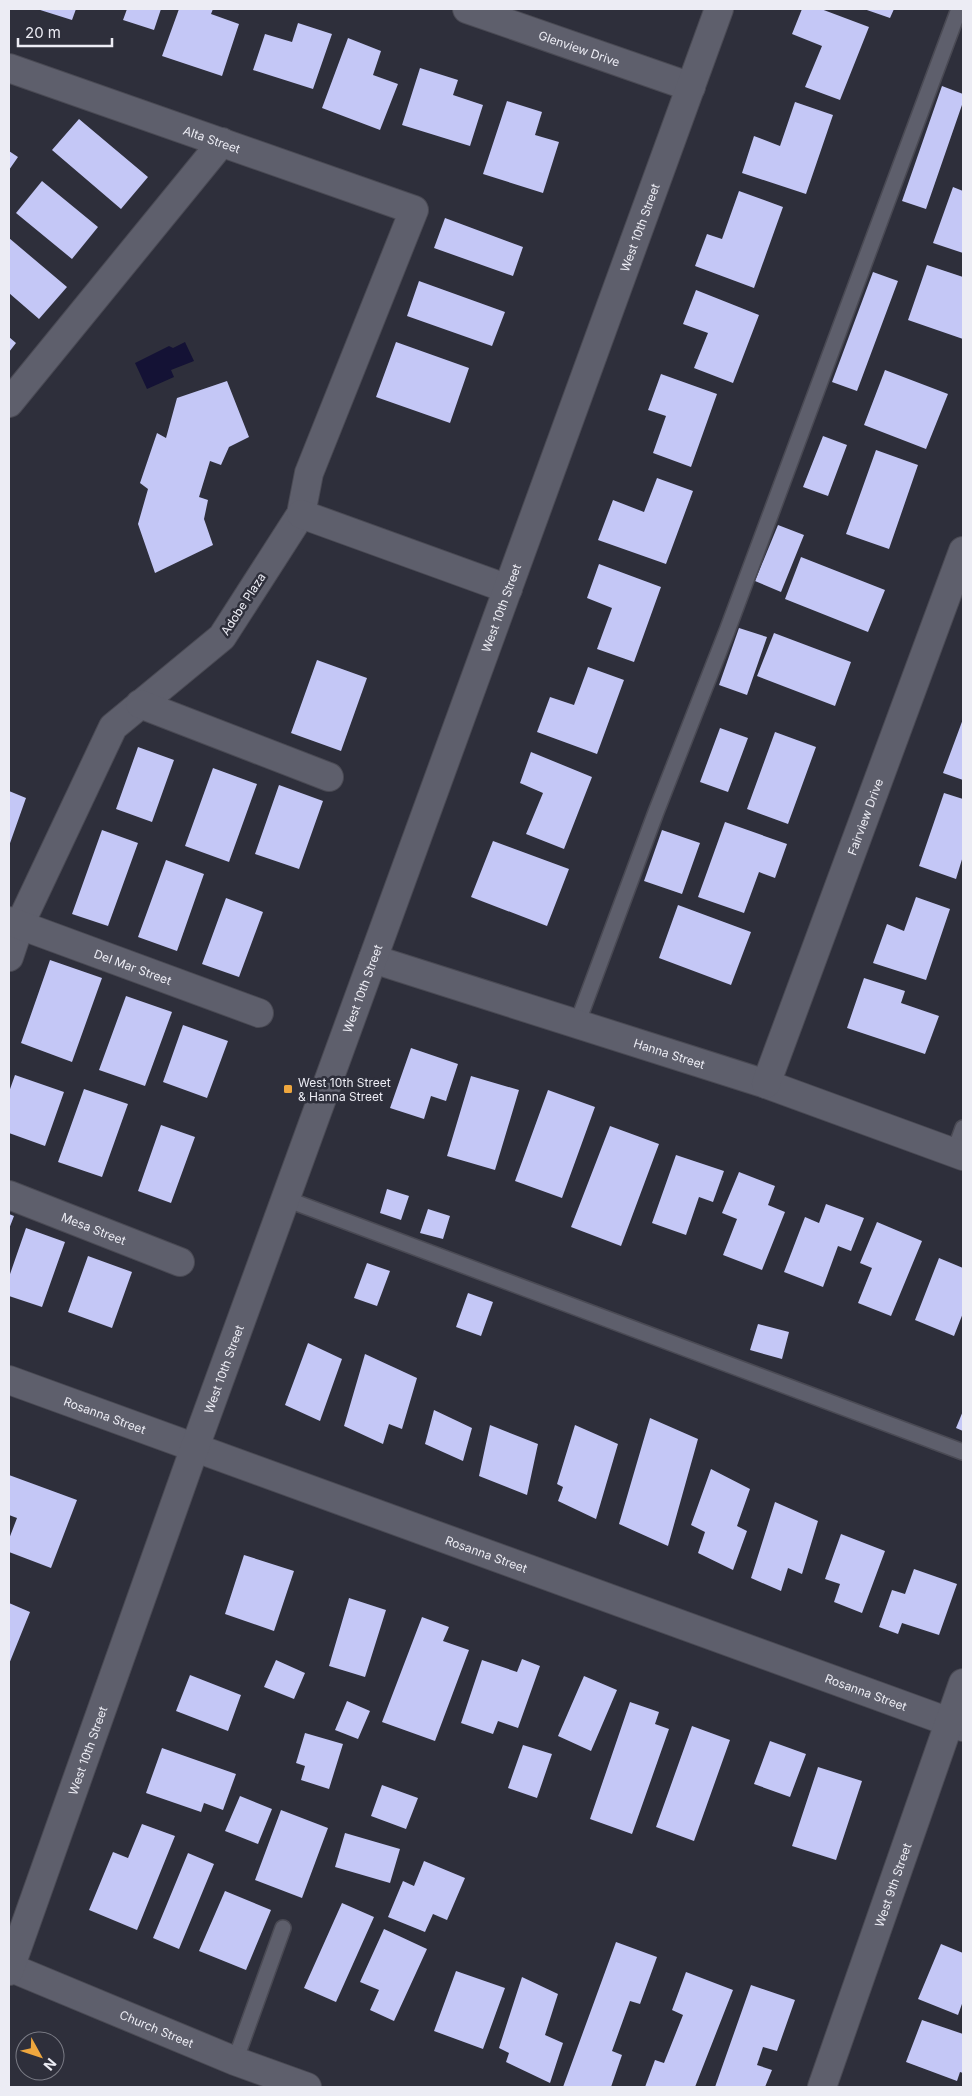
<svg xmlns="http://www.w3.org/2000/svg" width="972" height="2096" viewBox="0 0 972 2096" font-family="Inter,sans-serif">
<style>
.water{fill:#141235}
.building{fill:#c4c7f6}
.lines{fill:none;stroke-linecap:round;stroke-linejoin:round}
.service-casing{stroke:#4a4a54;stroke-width:18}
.minor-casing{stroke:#4a4a54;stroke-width:30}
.tertiary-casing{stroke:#4a4a54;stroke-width:30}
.service{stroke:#5e5f6c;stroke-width:15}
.minor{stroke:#5e5f6c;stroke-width:28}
.tertiary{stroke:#5e5f6c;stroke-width:28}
.poi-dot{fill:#efa73e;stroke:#2e2f3b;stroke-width:2}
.labels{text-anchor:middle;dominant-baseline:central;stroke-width:5;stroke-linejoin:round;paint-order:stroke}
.street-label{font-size:12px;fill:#ececf4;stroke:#2e2f3b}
.poi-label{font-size:12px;fill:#ececf4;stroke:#2e2f3b;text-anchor:start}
</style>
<rect width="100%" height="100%" fill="#2e2f3b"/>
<path class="water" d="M185 342 194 361 171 370 174 377 147 389 135 363 169 346 173 348Z"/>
<path class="building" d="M37 9H76L72 20Z
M127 9H161L154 30 123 20Z
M179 9H213L211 14 239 24 222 76 162 56Z
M802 9H821L869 27 840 100 805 87 822 46 792 34Z
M864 9H894L890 18Z
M298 23 332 34 313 89 253 70 265 34 292 42Z
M348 38 381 51 373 75 398 84 380 130 322 108Z
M420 68 458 80 453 95 483 105 470 146 402 125Z
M942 86 963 94V102L926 209 902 201Z
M507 101 542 112 535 135 559 142 543 193 483 174Z
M795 102 833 115 806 194 742 173 754 136 780 146Z
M79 119 148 177 121 209 52 150Z
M9 151 18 157 9 170Z
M42 181 98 227 72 259 16 213Z
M953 187 963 191V253L933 243Z
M739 191 783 207 754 288 695 266 707 234 722 239Z
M445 218 523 247 513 276 434 248Z
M9 238 67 287 39 319 9 293Z
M927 265 963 277V339L908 320Z
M873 272 898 281 857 391 832 382Z
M419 281 505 312 492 346 407 316Z
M696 290 759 315 733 383 694 368 708 333 683 324Z
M9 337 16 343 9 352Z
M396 342 469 368 450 423 376 397Z
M885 370 948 394 926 449 864 425Z
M661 374 717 394 691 467 653 453 666 416 648 410Z
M227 381 249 437 229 447 221 465 210 461 199 497 208 500 204 519 213 545 155 573 138 524 148 489 140 483 157 433 166 438 177 398Z
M823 436 847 445 828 496 803 487Z
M876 450 918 465 889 549 846 534Z
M657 478 693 491 666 564 598 540 613 500 644 512Z
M778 525 804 535 781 592 755 581Z
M801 557 885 590 868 632 785 599Z
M599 564 661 587 634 662 597 649 612 608 587 598Z
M739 628 767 637 747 695 719 685Z
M774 633 851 662 835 706 757 676Z
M317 660 367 678 341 751 291 733Z
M588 667 624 680 597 754 537 732 550 697 574 705Z
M963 719V780L943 773Z
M720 728 748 738 728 792 700 782Z
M775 732 816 747 788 824 747 809Z
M138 747 174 760 152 822 116 809Z
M531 752 592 777 564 849 526 834 543 793 520 783Z
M213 768 257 784 229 862 185 846Z
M279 785 323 801 299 869 255 854Z
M9 791 26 798 9 846Z
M944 793 963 799V856L956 879 919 866Z
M725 822 787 844 775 878 759 872 744 913 698 897Z
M102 830 138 843 108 926 72 914Z
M662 830 700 843 682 894 644 881Z
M493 841 569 869 547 926 471 897Z
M166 860 204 874 177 951 138 937Z
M916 897 950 909 926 980 873 963 887 924 904 931Z
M226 898 263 912 239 977 202 964Z
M678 905 751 932 731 985 659 958Z
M50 960 102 978 72 1062 21 1043Z
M864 978 905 991 901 1003 939 1016 925 1054 847 1028Z
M126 996 172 1012 145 1086 99 1070Z
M183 1025 228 1041 207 1098 163 1082Z
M411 1048 458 1064 446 1101 431 1096 424 1119 390 1108Z
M15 1075 64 1092 45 1146 9 1133V1092Z
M471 1076 519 1090 495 1170 447 1156Z
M84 1089 128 1104 102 1177 58 1162Z
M548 1090 595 1107 562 1198 515 1181Z
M161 1125 195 1137 171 1203 138 1191Z
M610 1126 659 1144 621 1246 571 1227Z
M676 1155 724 1171 713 1202 699 1197 686 1235 652 1223Z
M739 1172 775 1186 768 1205 785 1212 762 1270 723 1255 737 1219 722 1213Z
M387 1189 409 1196 401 1220 380 1213Z
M826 1204 864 1218 851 1251 838 1246 823 1287 784 1272 805 1217 819 1223Z
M428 1209 450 1216 443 1239 420 1233Z
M9 1214 14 1216 9 1229Z
M877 1222 922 1241 891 1316 858 1303 872 1268 860 1263Z
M26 1228 65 1242 42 1307 9 1296V1277Z
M88 1256 132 1272 112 1328 68 1312Z
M939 1258 963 1268V1313L954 1336 915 1320Z
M367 1263 390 1271 377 1306 354 1298Z
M468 1293 493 1302 481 1336 456 1327Z
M758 1324 789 1332 782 1359 750 1350Z
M308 1343 342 1359 320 1421 285 1405Z
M365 1354 417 1378 402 1429 389 1424 383 1444 344 1426Z
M434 1410 472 1428 463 1461 425 1444Z
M963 1411V1431L956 1428Z
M650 1418 698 1439 668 1546 619 1524Z
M490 1425 538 1444 527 1495 479 1476Z
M575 1425 618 1444 596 1519 558 1501 563 1487 557 1484Z
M711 1469 750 1489 737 1526 747 1531 733 1570 698 1553 705 1532 691 1525Z
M9 1475 77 1500 51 1568 9 1552V1539L17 1518 9 1515Z
M775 1502 818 1521 802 1574 788 1568 781 1591 751 1578Z
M841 1534 885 1551 862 1613 834 1602 840 1584 825 1579Z
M244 1555 294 1571 274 1631 225 1614Z
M914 1569 957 1584 939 1635 902 1623 898 1634 879 1627 892 1590 905 1594Z
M349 1598 386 1610 365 1677 329 1666Z
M9 1603 30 1612 9 1664Z
M422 1617 449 1627 443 1641 469 1650 435 1741 382 1722Z
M522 1659 540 1666 518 1728 498 1721 493 1734 461 1723 482 1660 517 1672Z
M276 1660 305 1673 294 1699 264 1687Z
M190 1675 241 1695 228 1731 176 1711Z
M584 1676 617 1690 591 1751 558 1736Z
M347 1701 370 1711 358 1739 335 1730Z
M630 1702 659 1712 655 1724 669 1729 632 1834 590 1819Z
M692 1726 730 1740 694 1841 656 1827Z
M305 1733 343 1744 329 1789 301 1780 305 1766 296 1763Z
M770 1741 806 1754 790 1797 754 1784Z
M523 1745 552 1754 537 1798 508 1788Z
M162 1748 236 1774 223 1810 204 1803 201 1812 146 1793Z
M818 1767 862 1781 836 1860 792 1846Z
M382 1785 418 1798 406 1829 371 1816Z
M240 1796 272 1809 258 1844 225 1831Z
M281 1810 328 1828 302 1898 255 1880Z
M142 1824 175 1836 137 1930 89 1910 113 1852 128 1858Z
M345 1833 400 1849 390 1883 335 1867Z
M188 1853 214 1864 179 1949 153 1938Z
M424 1861 465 1878 447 1920 433 1914 425 1932 388 1917 403 1881 414 1886Z
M225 1891 271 1910 246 1970 199 1951Z
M342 1903 374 1917 336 2002 304 1988Z
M384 1929 427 1949 394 2021 370 2010 379 1990 360 1982Z
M616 1942 657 1957 640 2004 630 2001 612 2051 622 2055 611 2087H563Z
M941 1944 963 1953V2001L958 2015 918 1999Z
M456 1971 505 1988 483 2049 434 2031Z
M686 1972 733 1990 695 2087H645L655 2060 664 2063 683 2015 672 2010Z
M522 1977 558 1994 545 2035 563 2043 550 2083 506 2062 509 2053 499 2048Z
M751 1985 795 2000 777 2051 763 2047 757 2065 772 2070 765 2087H715Z
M922 2020 963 2034V2073L960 2072 957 2081 906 2062Z"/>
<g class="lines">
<defs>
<path id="service" d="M577 1024 656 812 727 631 959 9
M954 1153 963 1128
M286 1199 963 1452
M235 2061 283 1928"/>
<g id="minor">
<path id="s1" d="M467 9 691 87"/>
<path id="s2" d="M9 68 414 210 309 473 301 514 222 637 113 727 20 924 9 957"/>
<path d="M9 403 222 142"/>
<path d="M301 514 508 589"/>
<path d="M140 704 329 777"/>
<path id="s3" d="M9 921 259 1013"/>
<path id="s4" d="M373 959 766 1084 963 1156"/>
<path id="s5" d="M766 1084 963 551"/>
<path id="s6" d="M9 1195 180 1262"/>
<path id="s7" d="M9 1380 963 1727"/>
<path id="s8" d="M822 2087 963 1683"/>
</g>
<g id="tertiary">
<path id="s9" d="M9 1967 235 2061 307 2087"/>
<path id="s10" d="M9 1971 195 1447 719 9"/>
</g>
</defs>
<use href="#service" class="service-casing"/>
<use href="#minor" class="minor-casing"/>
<use href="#tertiary" class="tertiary-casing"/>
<use href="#service" class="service"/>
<use href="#minor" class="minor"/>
<use href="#tertiary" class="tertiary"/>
</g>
<rect class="poi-dot" x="283" y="1084" width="10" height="10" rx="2.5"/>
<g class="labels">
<g class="street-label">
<text stroke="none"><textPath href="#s1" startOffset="119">Glenview Drive</textPath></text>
<text stroke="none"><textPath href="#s2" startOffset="215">Alta Street</textPath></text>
<text stroke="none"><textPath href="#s10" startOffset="1854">West 10th Street</textPath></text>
<text transform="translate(243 604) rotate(-57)">Adobe Plaza</text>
<text stroke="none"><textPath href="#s10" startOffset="1449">West 10th Street</textPath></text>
<text stroke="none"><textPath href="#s5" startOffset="285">Fairview Drive</textPath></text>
<text stroke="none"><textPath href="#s3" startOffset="132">Del Mar Street</textPath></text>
<text stroke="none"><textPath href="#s10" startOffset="1044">West 10th Street</textPath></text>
<text stroke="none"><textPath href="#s4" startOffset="311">Hanna Street</textPath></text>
<text stroke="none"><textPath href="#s6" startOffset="91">Mesa Street</textPath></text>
<text stroke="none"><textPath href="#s10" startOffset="639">West 10th Street</textPath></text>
<text stroke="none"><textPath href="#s7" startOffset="102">Rosanna Street</textPath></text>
<text stroke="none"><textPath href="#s7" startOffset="508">Rosanna Street</textPath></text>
<text stroke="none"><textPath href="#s7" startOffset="912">Rosanna Street</textPath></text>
<text stroke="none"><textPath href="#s10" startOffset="234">West 10th Street</textPath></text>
<text stroke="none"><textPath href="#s8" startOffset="214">West 9th Street</textPath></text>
<text stroke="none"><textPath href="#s9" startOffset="160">Church Street</textPath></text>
</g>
<g class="poi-label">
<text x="298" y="1082">West 10th Street<tspan x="298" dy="14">&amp; Hanna Street</tspan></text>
</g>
</g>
<rect width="972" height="2096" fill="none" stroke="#ececf4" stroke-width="20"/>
<g transform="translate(40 2056) rotate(130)"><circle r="24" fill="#2e2f3b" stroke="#7a7b85"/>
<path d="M0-4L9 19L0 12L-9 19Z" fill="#efa73e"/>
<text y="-8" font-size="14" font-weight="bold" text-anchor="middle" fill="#ececf4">N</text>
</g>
<path d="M18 38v8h94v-8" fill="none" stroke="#ececf4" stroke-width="2.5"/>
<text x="25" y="38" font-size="15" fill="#ececf4" stroke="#2e2f3b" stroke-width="4" paint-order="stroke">20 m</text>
</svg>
